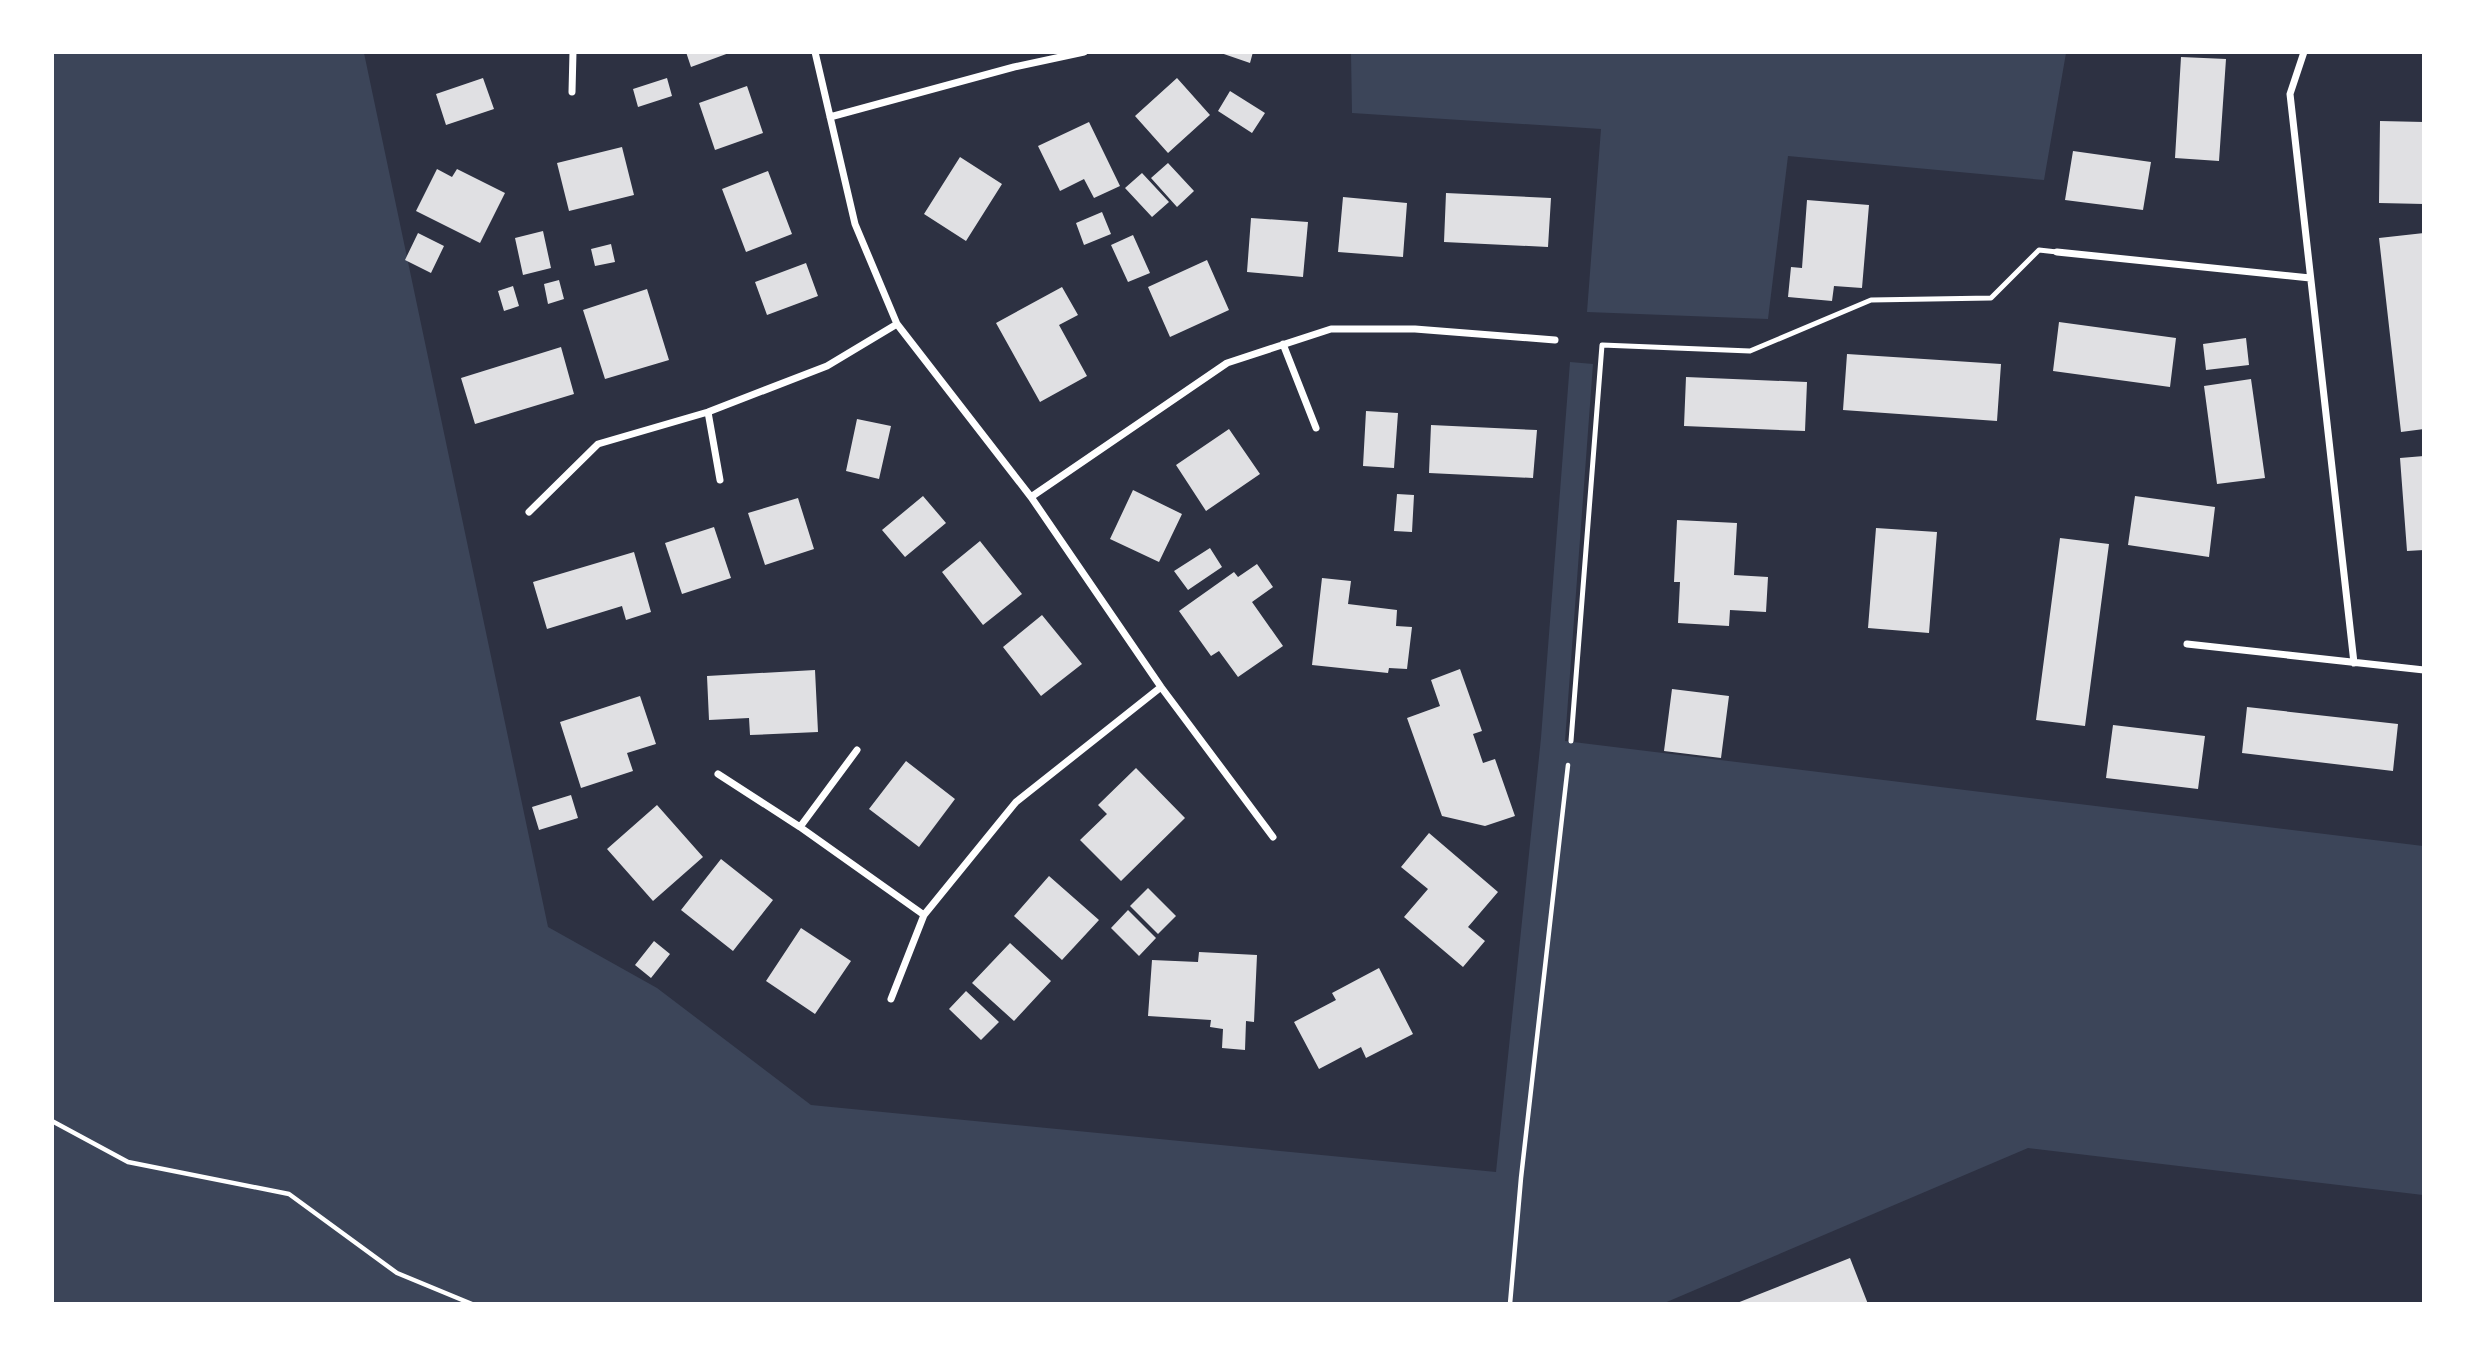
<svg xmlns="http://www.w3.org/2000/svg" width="2476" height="1356" viewBox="0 0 2476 1356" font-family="Georgia,serif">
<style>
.green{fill:#3c4559}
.building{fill:#e0e0e3}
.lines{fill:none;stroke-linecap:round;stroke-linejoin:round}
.path{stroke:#fff;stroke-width:4.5}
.service{stroke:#fff;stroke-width:5}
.minor{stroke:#fff;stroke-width:7}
</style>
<rect width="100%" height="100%" fill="#2d3142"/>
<path class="green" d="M52 53H364L548 927 657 988 811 1105 1496 1172 1541 738 1570 362 1593 364 1565 741 2423 846V1195L2028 1148 1662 1304 53 1303Z
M1351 53V52L2066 53 2044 180 1788 156 1768 319 1587 312 1601 129 1352 113Z"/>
<path class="building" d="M686 52H729V53L691 67Z
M1218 52H1253L1250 63Z
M2181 57 2226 59 2219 161 2175 158Z
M483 78 494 109 446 125 436 94Z
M667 78 672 96 638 107 633 89Z
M1177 78 1210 115 1168 153 1135 116Z
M747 86 763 133 715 150 699 103Z
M1230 91 1265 113 1252 133 1218 111Z
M2380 121 2424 122V204L2379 203Z
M1089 122 1120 186 1094 198 1084 179 1060 191 1038 146Z
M622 147 634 195 569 211 557 163Z
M2073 151 2151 162 2143 210 2065 200Z
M960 157 1002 184 966 241 924 214Z
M1168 163 1194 191 1177 207 1151 178Z
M437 169 452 177 457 169 505 193 480 243 416 211Z
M768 171 792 234 746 252 722 189Z
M1142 173 1169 202 1152 217 1125 188Z
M1446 193 1551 198 1548 247 1444 242Z
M1343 197 1407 203 1403 257 1338 252Z
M1807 200 1869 205 1862 288 1834 286 1832 301 1788 297 1791 267 1802 268Z
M1102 212 1111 234 1084 245 1076 223Z
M1251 218 1308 222 1303 277 1247 272Z
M543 231 551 268 523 275 515 238Z
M418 233 444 246 431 273 405 260Z
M2424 233V429L2401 432 2379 238Z
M1133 235 1150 273 1128 282 1111 245Z
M611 244 615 262 595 266 591 249Z
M1207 260 1229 310 1170 337 1148 287Z
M806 263 818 296 767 315 755 282Z
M559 280 564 299 548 304 544 284Z
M513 286 519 306 504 311 498 291Z
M1062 287 1078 315 1059 325 1087 376 1040 402 996 323Z
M647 289 669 360 605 379 583 310Z
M2059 322 2176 338 2170 387 2053 371Z
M2246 338 2249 365 2206 370 2203 344Z
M561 347 574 394 475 424 461 378Z
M1847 354 2001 364 1997 421 1843 410Z
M1686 377 1807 382 1805 431 1684 426Z
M2251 379 2265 478 2217 484 2204 386Z
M1366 411 1398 413 1394 468 1363 466Z
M857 419 891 426 879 479 846 471Z
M1431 425 1537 430 1533 478 1429 473Z
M1229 429 1260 474 1206 511 1176 465Z
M2424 456V550L2407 551 2400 458Z
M1133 490 1182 514 1159 562 1110 539Z
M1397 494 1414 495 1412 532 1394 531Z
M923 496 946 523 905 557 882 530Z
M2135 496 2215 507 2209 557 2128 545Z
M798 498 814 549 765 565 748 513Z
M1677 520 1737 523 1734 575 1768 577 1766 612 1730 610 1729 626 1678 623 1680 582H1674Z
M714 527 731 578 682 594 665 543Z
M1876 528 1937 532 1929 633 1868 628Z
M2060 538 2109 544 2085 726 2036 720Z
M980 541 1022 594 983 625 942 572Z
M1210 548 1222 567 1188 590 1174 571Z
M634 552 651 612 626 620 622 606 547 629 533 582Z
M1257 564 1273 587 1252 602 1283 646 1238 677 1219 651 1211 656 1179 611 1234 572 1238 577Z
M1322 578 1351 581 1348 604 1397 610 1396 626 1412 627 1407 669 1389 668 1388 673 1312 665Z
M1042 615 1082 664 1041 696 1003 647Z
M1460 669 1482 731 1473 734 1483 763 1495 759 1515 816 1485 826 1442 816 1407 718 1440 706 1431 680Z
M815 670 818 732 750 735 749 718 709 720 707 676Z
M1672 689 1729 696 1721 758 1664 751Z
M640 696 656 744 627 753 633 771 581 788 560 722Z
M2247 707 2398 724 2393 771 2242 753Z
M2113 725 2205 736 2198 789 2106 778Z
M906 761 955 799 919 847 869 809Z
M1136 768 1185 818 1121 881 1080 840 1107 814 1098 805Z
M571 795 578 818 539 830 532 807Z
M657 805 703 857 653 901 607 849Z
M1429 833 1498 892 1468 927 1485 941 1463 967 1404 917 1428 889 1401 867Z
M721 859 773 900 733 951 681 910Z
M1049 876 1099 920 1062 960 1014 916Z
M1148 888 1176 916 1158 934 1130 906Z
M1128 910 1156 938 1139 956 1111 928Z
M801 928 851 961 815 1014 766 981Z
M654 941 670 954 651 978 635 965Z
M1010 943 1051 981 1014 1021 972 983Z
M1199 952 1257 955 1254 1022 1246 1021 1245 1050 1222 1048 1223 1029 1210 1027 1211 1020 1148 1016 1152 960 1198 962Z
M1379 968 1413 1034 1366 1058 1361 1047 1319 1069 1294 1022 1336 1000 1332 993Z
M966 991 999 1022 981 1040 949 1009Z
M1850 1258 1868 1304H1737V1303Z"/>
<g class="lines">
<path class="path" d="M52 1121 128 1162 289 1194 397 1273 472 1304
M1510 1304 1521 1178 1568 765"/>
<path class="service" d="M1571 741 1602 345 1750 351 1871 300 1991 298 2039 250 2057 252"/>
<path class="minor" d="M815 52 855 224 897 324 1031 497 1161 687 1273 837
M2304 52 2290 94 2354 663
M572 92 573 52
M830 117 1014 67 1084 52
M2057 252 2310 278
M1283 344 1316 428
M708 412 720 480
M1031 497 1227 363 1331 329H1415L1555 340
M529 512 598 444 708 412 827 366 897 324
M2187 644 2424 670
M718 774 800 827 924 915
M800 827 857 750
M891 999 924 915 1016 802 1161 687"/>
</g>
<rect width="2476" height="1356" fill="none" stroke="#ffffff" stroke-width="108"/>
</svg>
